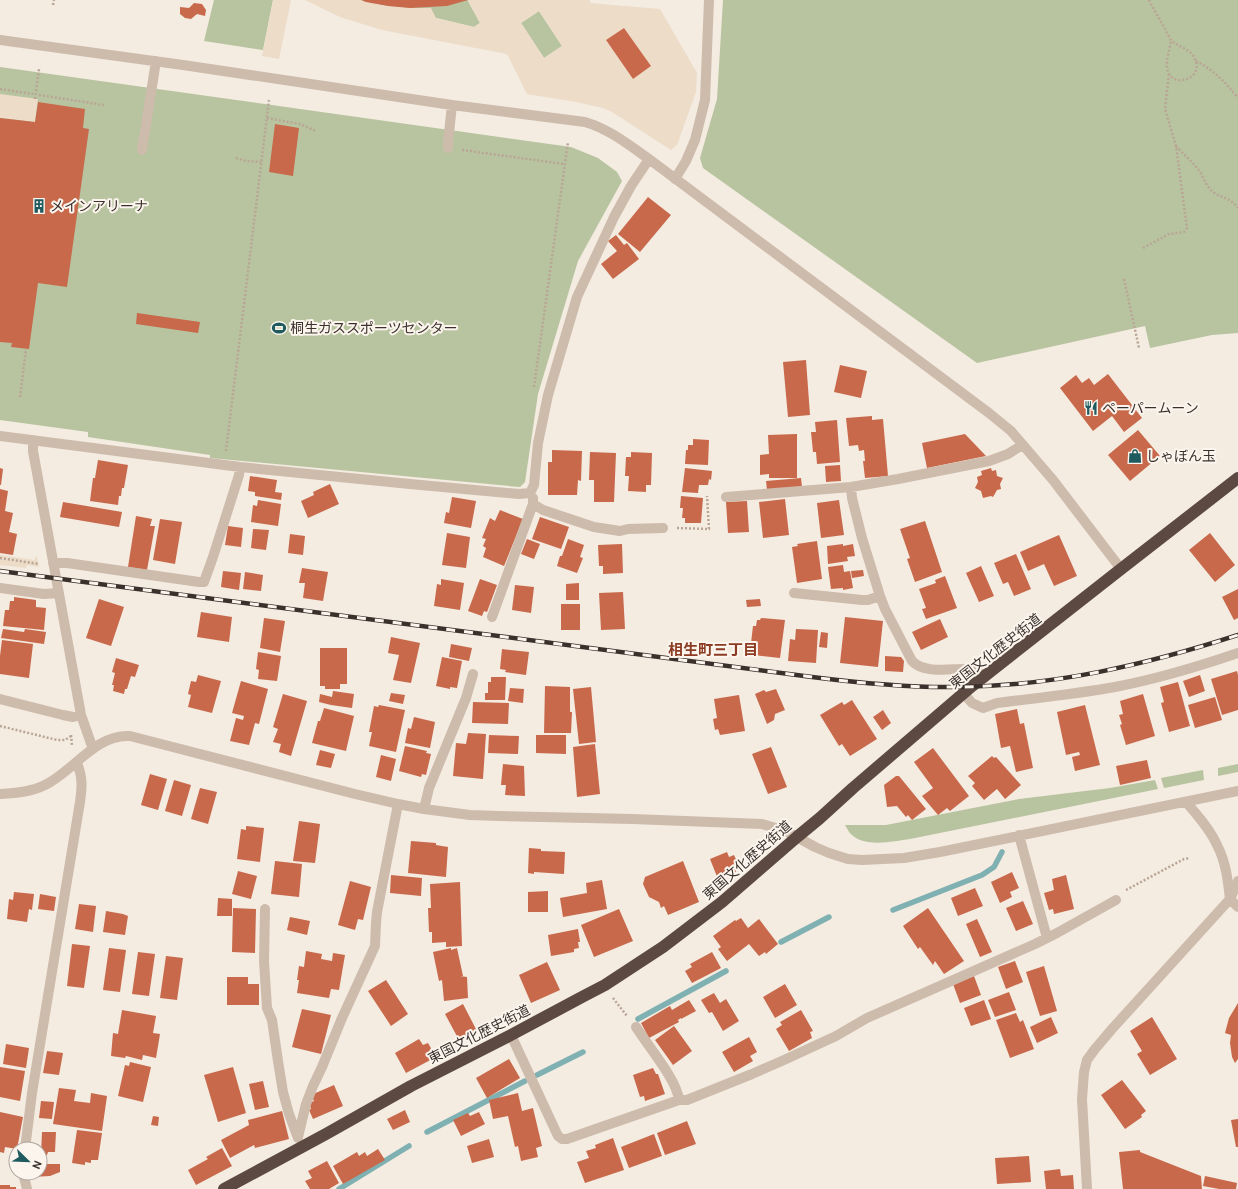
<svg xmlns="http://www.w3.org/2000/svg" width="1238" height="1189" viewBox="0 0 1238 1189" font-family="Cabin,'Noto Sans JP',sans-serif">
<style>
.green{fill:#b8c4a0}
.plaza{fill:#ecdcc8;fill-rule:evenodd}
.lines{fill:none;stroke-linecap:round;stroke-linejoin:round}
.stream{stroke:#7fb0b2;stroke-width:5.5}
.building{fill:#c8694b}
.path{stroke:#b9a596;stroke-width:2.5;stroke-dasharray:2 2;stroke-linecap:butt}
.minor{stroke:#cdbbac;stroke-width:10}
.highway{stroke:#5c4a42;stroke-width:12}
.rail-casing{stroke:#3b302b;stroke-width:4.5}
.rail{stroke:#fbf5ee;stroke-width:3;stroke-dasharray:9;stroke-linecap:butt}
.labels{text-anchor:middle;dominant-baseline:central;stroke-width:4;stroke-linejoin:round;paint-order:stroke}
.poi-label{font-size:14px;fill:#3b302b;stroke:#fbf5ee;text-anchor:start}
.street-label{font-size:14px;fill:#3b302b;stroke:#fbf5ee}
.neighbourhood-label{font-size:15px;font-weight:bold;fill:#8c3b22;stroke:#fbf5ee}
</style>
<rect width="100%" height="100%" fill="#f4ebe1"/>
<path class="green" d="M214 0H273L263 50 204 41Z
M361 0H469L468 1 480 23 474 27 436 18 410 8 388 6 366 2Z
M723 0H1238V333L1212 335 1150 348 1145 326 977 363 703 168 700 158 717 99Z
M539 11 562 46 544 58 521 23Z
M0 67 571 147 598 158 617 172 622 181 578 261 538 394 525 482 520 487 210 458V455L88 437V432L0 420Z
M1238 764V772L1218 776V768Z
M1203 770 1204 780 1164 788 1161 778Z
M1155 780 1158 789 910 839C894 841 866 848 852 835 849 833 847 828 845 825H886L1019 799 1110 788Z"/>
<path class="plaza" d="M273 0H291L279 59 262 56Z
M305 0H361L366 2 388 6 410 8H431L436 18 474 27 480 23 468 0H590V3L660 9 697 73 696 92 677 145 671 150 612 112 603 108 576 102 527 94 507 54 382 30 340 17ZM539 11 562 46 544 58 521 23ZM624 28 651 66 633 79 606 40Z
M0 94 38 99 35 122 0 118Z
M0 555 34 560 37 556 39 567 27 565 26 568 0 565Z"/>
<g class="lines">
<path class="stream" d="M893 910 982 875 994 867 1002 852
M781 942 829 917
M638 1019 726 971
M537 1075 583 1052
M427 1132 525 1081
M339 1189 409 1146"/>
</g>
<path class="building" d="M361 0H468L447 6 410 8 388 6 366 2Z
M194 3 202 4 206 10 205 16 197 14 191 19 185 18 180 14V7L189 8Z
M624 28 651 66 633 79 606 40Z
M38 102 85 109 83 128 89 129 67 287 38 283 29 349 11 347 12 343 0 342V118L35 122Z
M275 124 299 128 293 176 269 172Z
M648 197 671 215 640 252 618 234Z
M616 235 624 245 627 243 639 259 613 279 601 264 617 251 608 241Z
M137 313 200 322 198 333 136 324Z
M806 360 810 415 788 417 783 362Z
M840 365 867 371 861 398 834 392Z
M1108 374 1142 418 1124 432 1112 416 1093 431 1060 388 1076 375 1082 383 1089 378 1094 385Z
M872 416V420L883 419 888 476 865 478 863 461H865L864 450 859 451 858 445 849 446 846 418Z
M837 420 840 462 817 464 816 452H813L811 432H816L815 422Z
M1138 430 1160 456 1130 481 1108 455Z
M797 434V478H769V474L760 475V455L769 454 768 435Z
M965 434 986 456 927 468 922 443Z
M693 439 709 440 708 465 685 464 686 450H688V445H693Z
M552 450 582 451 581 481 578 480 577 495H548V462H552Z
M590 452 616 453 614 502H594V480H589Z
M631 452 652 453 651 485H646V492L628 491 629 476H625L626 457H631Z
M98 460 128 465 124 488H122L121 496H119L118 505 90 501 93 478H95Z
M840 465 841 481 826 482 825 466Z
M0 468 3 469 1 485H0Z
M685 468 712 471 711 480 709 479 708 485H699L698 493 682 492Z
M991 468 992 471 996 470 997 476 1003 478 1000 484 1001 489 997 490 993 497 991 496 983 498 981 491 975 488 978 482 977 477 982 475 981 471Z
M250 476 277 480 275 492 282 493 281 500 255 496V492L248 491Z
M801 478 802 487 767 490 766 481Z
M330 484 339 504 308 518 301 501 314 495 313 492Z
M0 489 8 491 5 511 13 513 9 532 17 534 13 555 0 553Z
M681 496 703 498 701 523H685V518H682L683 508H680Z
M452 497 476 501 471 528 444 523 446 512 449 513Z
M785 499 789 535 763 538 759 502Z
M258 500 281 504 278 526 251 522 253 505 257 506Z
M839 500 844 535 821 538 817 503Z
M747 501 749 532 728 533 726 502Z
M63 502 122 512 119 527 60 517Z
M500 510 523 519 504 566 483 557 486 548 483 546 486 539 482 538 490 518 495 521Z
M136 516 152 519 150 526H155L147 570 128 567Z
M540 517 569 527 561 549 532 539Z
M160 519 182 522 175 564 153 560Z
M925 521 942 572 915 582 907 559 910 558 900 529Z
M228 526 243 528 241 547 225 545Z
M253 529 269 530 266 550 251 548Z
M447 533 470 537 466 568 442 565Z
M1210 533 1235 565 1215 582 1189 550Z
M290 534 305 536 303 555 288 553Z
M1059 535 1077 576 1054 586 1044 564 1028 571 1020 552Z
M527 539 540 544 534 559 521 554Z
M568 539 584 545 580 557 583 558 577 573 557 566 560 556H562Z
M817 541 822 579 797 583 792 547 798 546 797 544Z
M622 544 623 573 603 574V566H599L598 545Z
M843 544V546L853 544 855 556 847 557 848 561 828 564 827 546Z
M1016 554 1031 589 1014 596 1008 582 1003 584 994 563Z
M843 565 844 572 850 571 853 588 843 590V588L831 589 828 567Z
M981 566 994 596 979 602 966 573Z
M302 568 328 572 323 601 303 598 305 583H299Z
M863 570 864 576 852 578 851 571Z
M223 571 241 573 239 590 221 587Z
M245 572 263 575 261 591 243 589Z
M945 576 957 608 926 619 922 609 926 608 919 589 936 583 935 580Z
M441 579 464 583 460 610 434 606 437 584 441 585Z
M480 579 497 585 487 612 484 611 482 616 468 611Z
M579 583V600H566V584Z
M515 585 534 587 531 613 512 610Z
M1238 589V618L1234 620 1222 597Z
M623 592 625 629 601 630 599 593Z
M14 597 36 600V607L46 608 44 630 3 626 5 610H9L10 601H14Z
M99 599 124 607 111 646 86 638Z
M760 599 761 606 747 607 746 600Z
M561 604H580V630H561Z
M201 612 232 617 229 642 197 637Z
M845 617 883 621 878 667 840 663Z
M264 618 285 621 280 652 260 648Z
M761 618 785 620 780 658 754 655 755 643H751L753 626H756L757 620H760Z
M940 619 948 637 921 650 912 632Z
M3 629 24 632 25 629 46 632 44 644 1 638Z
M796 629 818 630 816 663 788 661 790 639 795 640Z
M821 632 828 633 827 648 819 647Z
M391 637 420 643 411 683 393 680 399 655 388 653Z
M2 640 33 644 29 678 0 674V656Z
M451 644 472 648 469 661 449 657Z
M320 648H347V684H340V689H325V686H320Z
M502 649 529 652 526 675 505 672 506 670 500 669Z
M258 652 281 656 277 681 258 679 259 670 256 669Z
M885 656 901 657 904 661 903 672 885 671Z
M442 657 462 661 457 688 450 687V689L436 686Z
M116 658 139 665 135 677 131 676 127 689H125L124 694 113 691 114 685H112L115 673 112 672Z
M1237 671 1238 675V710L1222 715 1211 679Z
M198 675 221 681 212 713 188 707 191 695 188 694 191 681 196 682Z
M1200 675 1205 691 1189 697 1183 681Z
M491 677H506L505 700H485V693H488V682H491Z
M241 681 268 689 259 724 255 723 249 745 230 741 236 718 243 720 244 716 232 713Z
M1178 682 1190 726 1169 732 1161 703 1164 702 1160 687Z
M545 686 570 687V712H572L571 733H544Z
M591 687 596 742 579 744 573 689Z
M510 688 524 689 523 703 508 701Z
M776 689 785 710 775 714 774 720 767 724 755 694 764 690 766 692Z
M333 691 354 694 352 708 331 705 319 702 320 694 332 697Z
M391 693 405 695 403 704 389 701Z
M283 694 307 701 291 756 279 752 281 744 273 742 278 729 273 727Z
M1143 694 1155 736 1126 745 1120 725 1122 724 1119 715 1123 714 1120 701Z
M739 695 745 731 720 735 718 729 715 730 713 719 717 718 714 699Z
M1215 697 1222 720 1195 728 1188 705Z
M852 700 877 739 850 756 842 744 839 746 820 715 842 702 844 705Z
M473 702 509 703 508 724 472 723Z
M379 705 405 710 396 752 369 746 372 732H369L374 706 378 707Z
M1085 705 1100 765 1075 771 1072 757 1080 755 1079 752 1066 755 1057 712Z
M324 708 354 716 346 751 312 743 318 721H320Z
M1017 709 1020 724 1024 723 1033 768 1016 772 1010 746 1001 748 995 714Z
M883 710 891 723 882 730 873 717Z
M414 717 435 722 430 748 405 743 408 728 411 729Z
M468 733 486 734 483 779 453 776 456 743 466 744Z
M489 735 519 736 518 754 488 753Z
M536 735H566V754L536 753Z
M595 744 600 794 577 797 573 747Z
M405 746 427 751 426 753 431 754 426 775 422 774 421 777 399 771Z
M771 747 787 787 768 794 752 754Z
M933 748 969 796 950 811 947 808 938 815 922 796 933 788 914 762Z
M320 750 335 754 331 768 316 765Z
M381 755 396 759 391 781 376 777Z
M992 756 994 758 996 757 1021 785 1005 799 997 789 984 800 972 786 975 783 968 776Z
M1147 760 1151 778 1120 785 1116 766Z
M503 764 524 766 525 796 505 795 506 785H501Z
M150 774 167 779 158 810 141 805Z
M896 776H899L926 809 912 820 908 815 906 817 897 806 887 807 884 785Z
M174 780 191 785 182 816 165 811Z
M200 788 217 792 208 824 191 819Z
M299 821 320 824 315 863 293 861Z
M246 826 264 828 260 862 237 859 241 829 246 830Z
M411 841 436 843V845L448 847 446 877 408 873Z
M529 848 541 849V851L565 852 564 874 534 872V874L528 873Z
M727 852 729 857 734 855 739 866 735 868 736 872 718 879 710 859Z
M275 861 302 864 299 897 271 894Z
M683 861 699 902 668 915 664 906 661 908 659 902 649 897 643 884 645 877Z
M238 871 257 876 251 899 232 894Z
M1012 872 1019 888 1010 892 1012 897 1000 903 991 882Z
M391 875 422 878 421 896 390 893Z
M1066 875 1074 909 1054 914 1053 909 1049 910 1044 893 1054 890 1052 879Z
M602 880 607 909 563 917 560 898 587 893 586 883Z
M350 881 371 887 363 920 358 919 355 930 338 925Z
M460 882 462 946 446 947V942L432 943V932H429L428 908H431L430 884Z
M975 888 983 906 958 916 951 898Z
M548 891V912H528V892Z
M14 892 34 894 32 910 29 909 27 922 7 919 9 899 13 900Z
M40 894 56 897 54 911 38 909Z
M218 898 232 899V916H217Z
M1023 901 1033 924 1016 931 1006 908Z
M79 904 96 906 93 932 75 929Z
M233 908 256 909 255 953 232 952Z
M928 908 964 961 944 974 935 961 933 965 920 947 918 949 903 926Z
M619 909 633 941 594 957 581 925Z
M106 911 123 914 128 916 125 935 103 932Z
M290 917 310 921 307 935 287 930Z
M741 918 748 928 759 919 778 944 766 954 765 952 759 956 749 944 727 961 718 949 721 947 713 936 735 920 736 921Z
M977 919 992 952 980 957 966 924Z
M578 929 580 942H578L579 948 574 949V952L551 956 548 935Z
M72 944 90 946 84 988 67 986Z
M109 948 126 950 120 992 103 990Z
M451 948V950L457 948 463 976H460L467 977 468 998 444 1001 442 980 439 981 433 952Z
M306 951 322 954 321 959 332 961 333 953 345 955 339 990 331 989 329 998 297 993 299 980H297L299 966 304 967Z
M138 952 155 954 149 996 132 994Z
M712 952 721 968 692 983 685 971 692 967 690 964Z
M166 956 183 958 177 1000 160 998Z
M1015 961 1023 982 1006 989 998 967Z
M547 962 560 990 531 1003 519 975Z
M1044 966 1057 1011 1040 1016 1026 972Z
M974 976 981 995 960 1003 953 984Z
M227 977H248V984H259V1005H227Z
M386 980 408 1014 391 1026 368 991Z
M785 984 797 1005 775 1018 763 997Z
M1009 992 1016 1010 995 1017 988 1000Z
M714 993 720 1003 726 999 739 1021 723 1031 712 1012 709 1013 701 1000Z
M689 1000 696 1011 681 1019V1018L678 1020 679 1022 649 1038 641 1023 670 1006 672 1010Z
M984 1000 991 1019 971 1026 964 1008Z
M1238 1003V1059L1235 1063 1232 1057 1230 1043 1231 1035 1225 1033 1229 1018Z
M463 1004 477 1031 459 1040 445 1014Z
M302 1009 331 1015 321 1054 292 1047Z
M122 1010 156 1016 153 1033 160 1034 156 1058 143 1055 142 1060 126 1056 125 1058 111 1056 113 1033 118 1034Z
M801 1010 813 1031 810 1032 812 1038 789 1051 776 1029 782 1025 780 1022Z
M1016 1013 1020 1022 1023 1020 1034 1049 1010 1058 996 1020Z
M1051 1017 1058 1033 1037 1043 1030 1027Z
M1152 1017 1177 1059 1150 1075 1137 1054 1142 1051 1130 1031Z
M674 1026 692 1051 673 1065 655 1040Z
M749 1037 757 1052 750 1056 753 1061 734 1072 722 1052Z
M419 1039 423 1045 428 1043 436 1057 406 1073 395 1053Z
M6 1044 29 1048 26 1068 3 1064Z
M47 1051 63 1053 59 1075 43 1073Z
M509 1059 520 1078 487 1098 476 1078Z
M130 1062 151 1067 143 1102 118 1096 125 1065 129 1066Z
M0 1067 25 1071 20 1101 0 1097Z
M233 1067 246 1113 218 1122 204 1075Z
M653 1068 656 1074H658L665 1094 645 1101 644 1096 640 1097 633 1075Z
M1122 1080 1146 1111 1141 1115 1142 1117 1125 1129 1101 1095Z
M263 1081 269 1107 255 1110 249 1084Z
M334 1085 343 1106 313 1119 309 1110 311 1109 309 1103 314 1101 311 1095Z
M59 1088 76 1090 74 1101 90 1103 91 1093 107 1096 102 1131 53 1124Z
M518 1093 522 1111 533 1108 542 1146 536 1148 538 1157 521 1161 518 1146 515 1147 508 1116 493 1119 489 1100Z
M41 1101 54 1102 52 1119 39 1118Z
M405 1110 410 1122 393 1130 387 1119Z
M282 1111 289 1139 255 1148 254 1145 230 1158 221 1140 249 1125 248 1120Z
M0 1112 23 1117 17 1149 5 1147 4 1153 0 1152Z
M479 1112 485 1124 461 1136 453 1120 468 1113 470 1116Z
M153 1116 159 1117 158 1126 151 1125Z
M1238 1119V1147H1236L1231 1120Z
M687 1121 696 1144 665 1155 657 1133Z
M77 1130 102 1133 98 1160H91V1163L85 1162V1165L72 1163Z
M42 1132H56L55 1152H48L47 1155H41Z
M654 1134 662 1156 629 1168 621 1147Z
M613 1138 624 1170 585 1183 577 1162 589 1158 586 1151 596 1148 595 1145Z
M489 1139 494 1157 472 1163 467 1146Z
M222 1148 232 1166 196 1185 188 1170 208 1159 206 1157Z
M378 1149 385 1160 343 1184 333 1166 357 1152 359 1156 365 1152 367 1156Z
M1140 1150V1152L1201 1176 1202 1189H1123L1119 1152Z
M1029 1156 1031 1182 997 1184 995 1158Z
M327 1161 339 1183 329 1189H310L305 1181 312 1178 308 1171Z
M40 1164H60V1172L50 1176 31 1177V1173H40Z
M1060 1169 1061 1176 1073 1175 1074 1189H1046L1044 1171Z
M1205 1176 1237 1183 1236 1189H1219L1203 1186Z
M0 1185H10V1187H16V1189H0Z"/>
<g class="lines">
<path class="path" d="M1149 0C1154 10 1160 20 1165 29 1167 33 1169 37 1171 40 1178 47 1191 49 1195 59 1205 80 1169 90 1167 67 1166 59 1170 49 1171 40
M53 5 54 0
M1196 61C1215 71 1224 81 1238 98
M0 89 33 94
M39 95 104 105
M35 99 39 69
M267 118 300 124 316 131
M1176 146C1184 155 1193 162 1200 172 1204 178 1206 186 1212 191 1221 199 1229 196 1238 208
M462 150 564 164
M236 158 246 161 261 162
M1143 248 1169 234 1184 232 1187 228 1176 146 1165 109 1169 74
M1124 279 1139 348
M534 387 568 142
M20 397 26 349
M226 451 269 100
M677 528 709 529 707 496
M0 558 39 564
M0 726 57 740H65L71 736
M71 735 72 746
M1126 890 1184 859 1190 858
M613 998 627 1016"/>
<path class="minor" d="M0 40 183 65 452 105 585 122C609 129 629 145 649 159L989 413 1011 431 1053 480 1121 569
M448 148V142L452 105
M142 150 156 61
M675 179 686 161 695 140 705 100 709 0
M0 436 240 467 410 484 519 494 530 493
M33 440V451L81 715 93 749
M851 487 852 498 862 538 880 596 885 609 912 661C925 675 954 668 972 669L977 670 984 678
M530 493 534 485 538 443 548 395 577 297 614 217 631 186 649 159
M726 497 851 487 898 479 989 461 1008 454 1022 445
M533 504 543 510 594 527 620 531 628 529 663 528
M53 563H67L199 582H204L213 557 239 475 240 467
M0 588 44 594 58 593
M794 593 862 600H868L880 596
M492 617 530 512 533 504V498
M964 694 972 703 983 708 997 703C1036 698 1076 694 1115 687 1157 679 1197 667 1238 653
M0 699 63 715 73 717 81 715
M0 794C15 793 31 792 45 785 74 771 95 734 130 736L355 794 398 804 424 809 470 815 499 816 633 819 762 824 786 831 815 847 829 853 848 859 862 860 904 858 940 852 1238 791
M1186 802C1197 815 1210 829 1217 845 1226 862 1228 881 1230 899L1238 907
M424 809 429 788 466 698 473 674
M1019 835 1047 938
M265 909 264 961 267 1008 272 1020 278 1061 283 1092 289 1114 298 1138
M636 1027C648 1046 677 1080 679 1100
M511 1035 558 1136 562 1139H567L679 1100H687L752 1074 784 1060 836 1036 867 1018 1035 944 1057 933 1116 900
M298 1137 306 1104 313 1086 322 1067 342 1018 375 946 376 923 377 912 398 804
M25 1149 32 1093 80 802C82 787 83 778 77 763
M23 1173 27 1189
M1087 1189 1082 1099 1084 1072 1087 1060 1095 1049 1112 1029 1230 899 1238 881"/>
<path class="highway" d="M224 1189 326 1134 411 1086 511 1035 582 997 605 985 663 947 722 902 797 837 820 818 853 788 972 686 1121 569 1238 478"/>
<defs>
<path id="rail" d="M0 571 812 677C860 683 908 688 957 687 1054 686 1146 665 1238 635"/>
</defs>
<use href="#rail" class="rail-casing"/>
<use href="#rail" class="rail"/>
</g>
<defs>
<symbol id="building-bare" viewBox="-9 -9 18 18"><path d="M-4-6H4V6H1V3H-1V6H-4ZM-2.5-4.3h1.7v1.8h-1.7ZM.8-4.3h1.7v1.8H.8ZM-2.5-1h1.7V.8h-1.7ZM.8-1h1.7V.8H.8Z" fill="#1f5a5e" stroke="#fbf5ee" stroke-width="2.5" paint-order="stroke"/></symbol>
<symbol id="stadium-bare" viewBox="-9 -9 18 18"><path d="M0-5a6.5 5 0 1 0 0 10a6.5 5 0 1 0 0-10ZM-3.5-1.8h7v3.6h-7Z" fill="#1f5a5e" stroke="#fbf5ee" stroke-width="2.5" paint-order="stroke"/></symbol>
<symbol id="restaurant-bare" viewBox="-9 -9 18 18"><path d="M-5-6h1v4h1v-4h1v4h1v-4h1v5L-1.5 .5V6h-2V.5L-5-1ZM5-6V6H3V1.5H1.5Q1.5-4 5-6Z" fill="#1f5a5e" stroke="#fbf5ee" stroke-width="2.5" paint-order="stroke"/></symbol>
<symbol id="shop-bare" viewBox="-9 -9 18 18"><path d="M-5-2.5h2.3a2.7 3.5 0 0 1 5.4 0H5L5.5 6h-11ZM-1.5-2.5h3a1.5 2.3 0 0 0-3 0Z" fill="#1f5a5e" stroke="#fbf5ee" stroke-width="2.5" paint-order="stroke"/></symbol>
</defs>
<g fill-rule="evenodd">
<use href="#building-bare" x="29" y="196" width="20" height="20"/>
<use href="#stadium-bare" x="269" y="318" width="20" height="20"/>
<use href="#restaurant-bare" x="1081" y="398" width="20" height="20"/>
<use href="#shop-bare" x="1125" y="446" width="20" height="20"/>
</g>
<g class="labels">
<g class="poi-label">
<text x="50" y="206">メインアリーナ</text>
<text x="290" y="328">桐生ガススポーツセンター</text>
<text x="1102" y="408">ペーパームーン</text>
<text x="1146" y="456">しゃぼん玉</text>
</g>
<g class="street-label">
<text transform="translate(995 651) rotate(-38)">東国文化歴史街道</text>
<text transform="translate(747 860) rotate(-41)">東国文化歴史街道</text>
<text transform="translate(479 1034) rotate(-27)">東国文化歴史街道</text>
</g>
<g class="neighbourhood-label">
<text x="713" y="650">相生町三丁目</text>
</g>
</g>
<g transform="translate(28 1161) rotate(113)"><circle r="19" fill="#fbf5ee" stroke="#aea6a0"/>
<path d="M0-3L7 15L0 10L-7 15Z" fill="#1f5a5e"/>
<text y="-6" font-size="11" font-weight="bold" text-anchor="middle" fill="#3b302b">N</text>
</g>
</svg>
